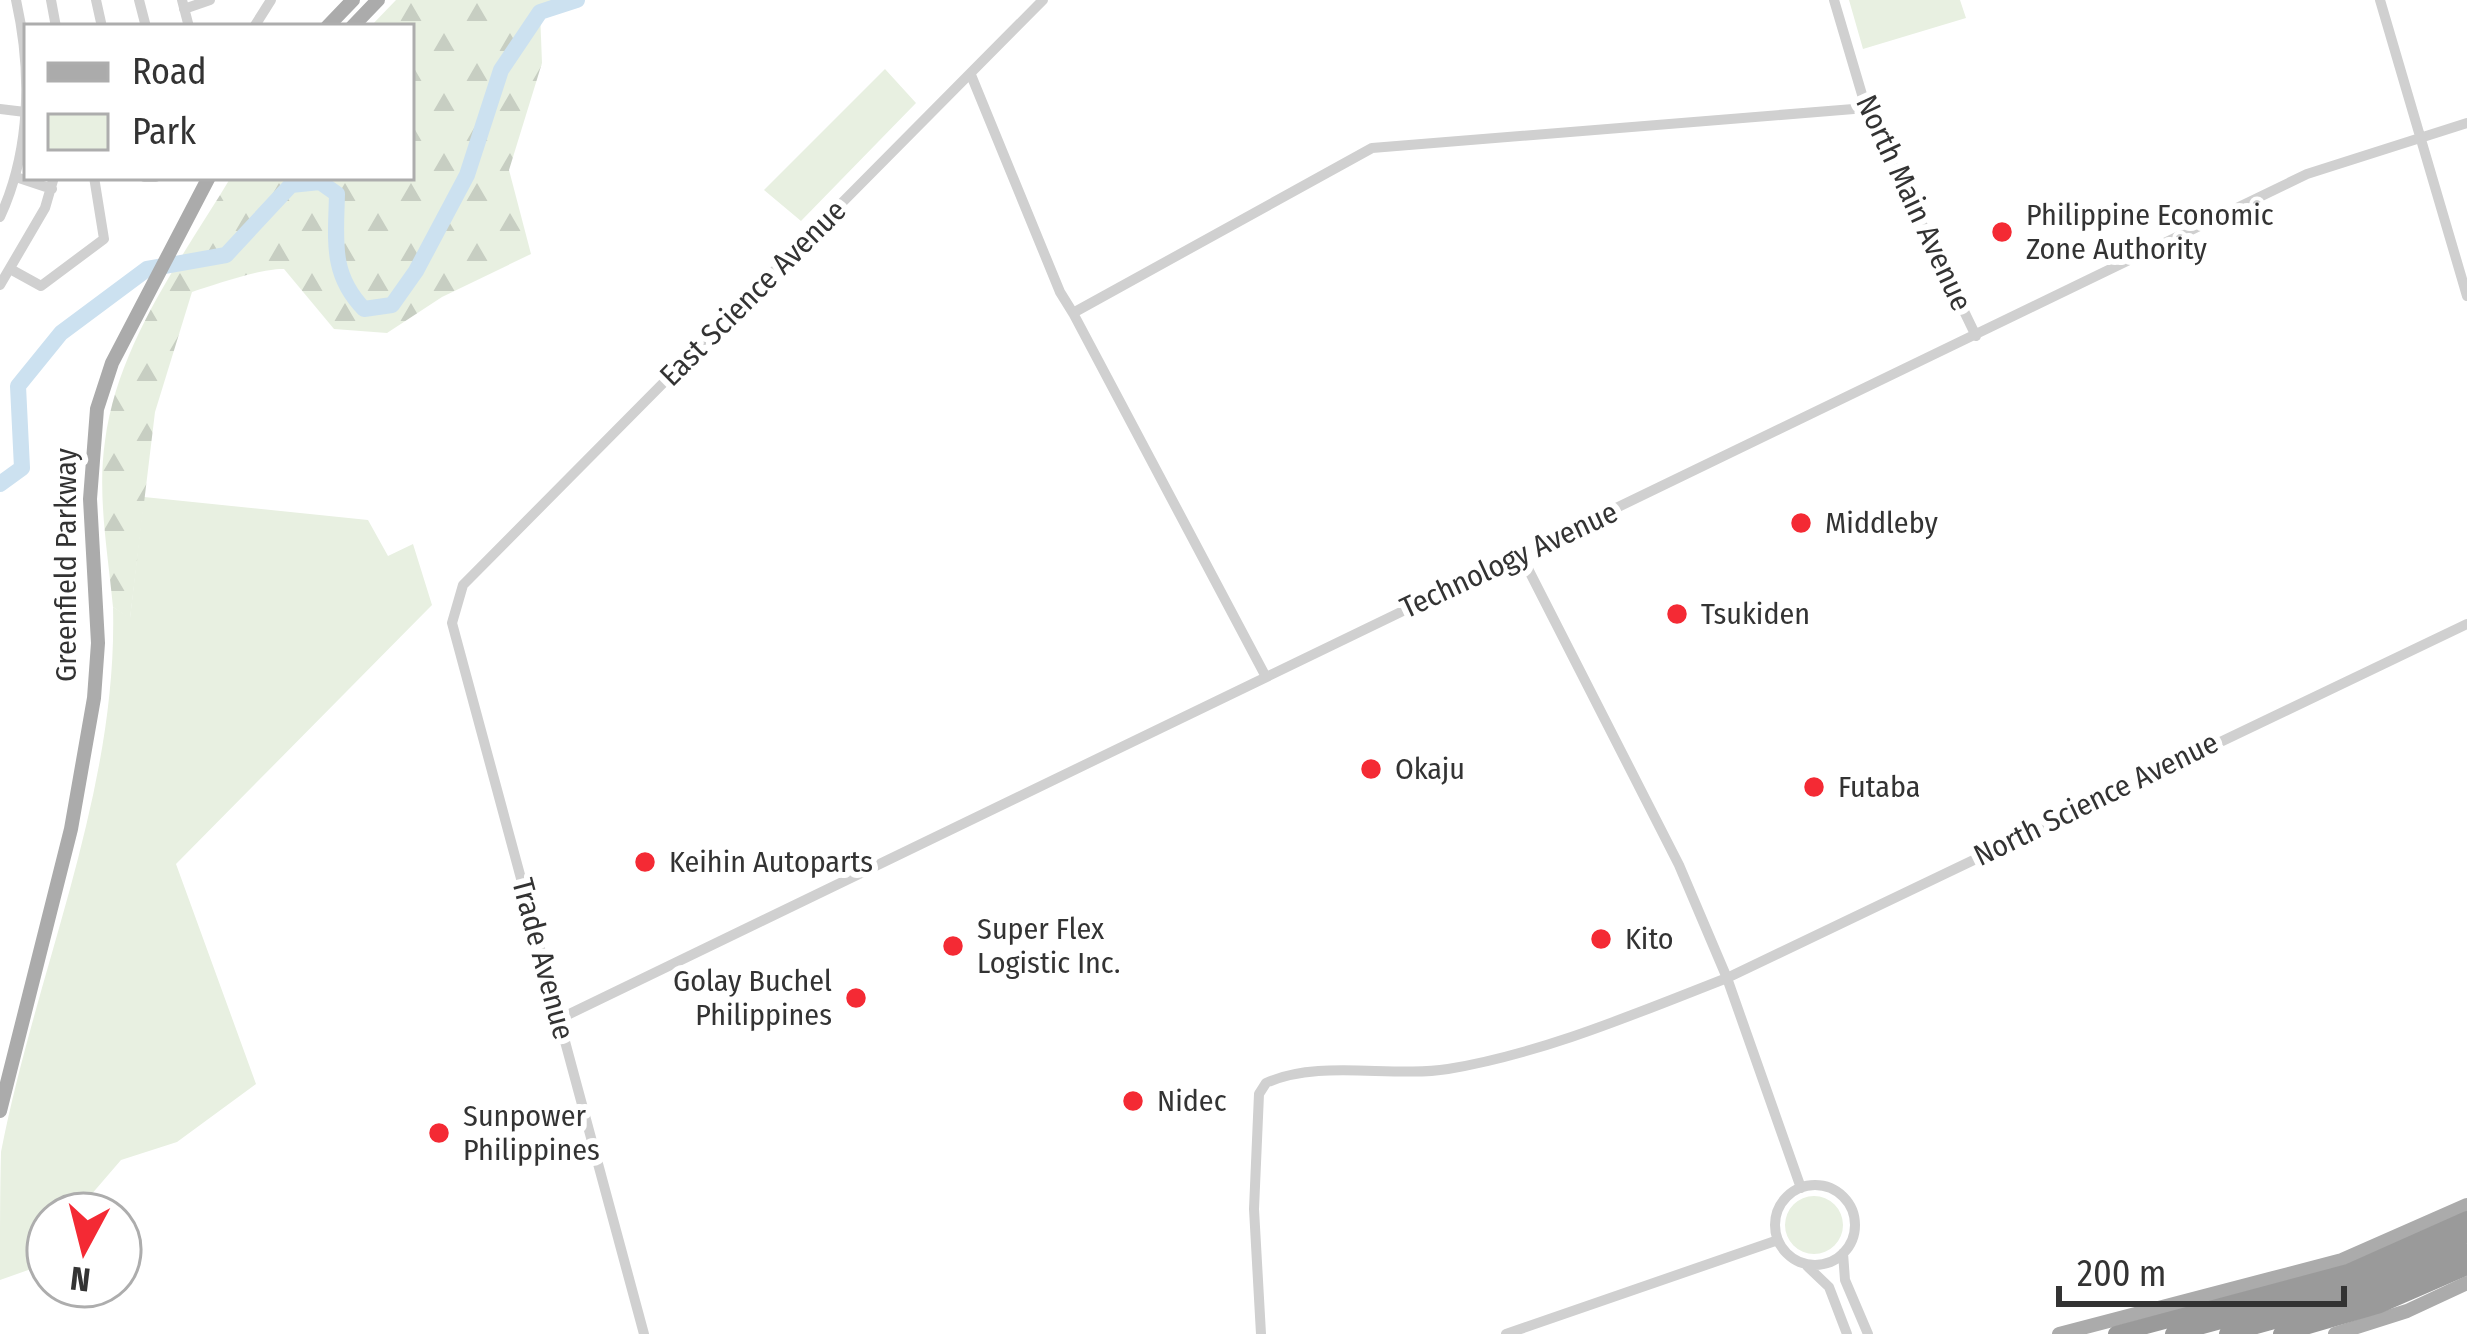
<svg xmlns="http://www.w3.org/2000/svg" width="2467" height="1334" viewBox="0 0 2467 1334" font-family="'Fira Sans Condensed',sans-serif">
<style>
.green{fill:#e8f0e1}
.forest{fill:url(#forest-firs)}
.lines{fill:none;stroke-linecap:round;stroke-linejoin:round}
.river{stroke:#cce1f0;stroke-width:16}
.minor{stroke:#d0d0d0;stroke-width:10}
.major{stroke:#ababab;stroke-width:14}
.highway{stroke:#9a9a9a;stroke-width:16}
.poi-dot{fill:#f42a34;stroke:#fff;stroke-width:4.5}
.labels{text-anchor:middle;dominant-baseline:central;stroke-width:12;stroke-linejoin:round;paint-order:stroke}
.street-label{font-size:30px;fill:#333;stroke:#fff}
.poi-label{font-size:30px;fill:#333;stroke:#fff;text-anchor:start}
</style>
<defs>
<pattern id="forest-firs" width="22" height="20" patternUnits="userSpaceOnUse" patternTransform="scale(3)"><rect width="22" height="20" fill="#e8f0e1"/><path d="M5 1l3.5 6h-7zM16 11l3.5 6h-7z" fill="#c7cec2"/></pattern>
</defs>
<rect width="100%" height="100%" fill="#fff"/>
<path class="green" d="M1849 0H1960L1966 18 1863 49Z
M885 69 916 103 801 221 764 190Z
M144 497 368 520 388 556 413 544 432 605 176 864 256 1084 177 1142 121 1160 84 1203 85 1214H48V1263L0 1280C0 1239 0 1191 1 1152 36 971 118 793 113 607L130 618Z
M1785 1225a29 29 0 1 1 58 0a29 29 0 1 1-58 0Z"/>
<path class="forest" d="M396 0H577L540 12 542 63 509 170 531 254 442 297 387 333 334 329 284 269C263 268 216 284 192 292L155 412 130 619 113 607C108 553 97 495 105 441 118 343 181 260 231 177H411V27H370Z"/>
<g class="lines">
<path class="river" d="M0 484 22 468 18 386 61 333 147 269 226 255 291 185 320 182 337 194C336 240 330 274 364 309L392 305 416 271 467 175 501 70 540 12 577 0"/>
<path class="minor" d="M51 0 56 27
M96 0 102 27
M139 0 146 27
M182 0 189 27
M1834 0 1866 108 1976 336
M2380 0 2467 296
M184 9 210 0
M254 27 271 0
M971 75 1060 292 1073 313
M0 109 25 112
M16 177 52 189
M144 177H156
M0 217C31 150 32 71 16 0
M12 270 41 286 104 239 94 177
M0 285 45 208 54 177
M1521 555 1679 865 1727 978 1801 1188
M1266 677 1073 313 1372 148 1866 108
M559 1019 2307 174 2467 123
M1775 1225a40 40 0 1 1 80 0a40 40 0 1 1-80 0Z
M1843 1253 1845 1280 1868 1334
M1807 1266 1829 1287 1847 1334
M644 1334 452 623 463 585 1043 0
M1261 1334 1254 1209 1259 1094 1266 1083C1319 1059 1390 1078 1448 1069 1544 1053 1637 1013 1727 978L2467 624
M1506 1334 1778 1240"/>
<path class="major" d="M327 27 353 0
M352 27 378 0
M0 1111 71 829 94 698 98 643 90 499 97 409 112 363 209 177
M2059 1334 2342 1260 2467 1205
M2335 1334 2407 1311 2467 1283"/>
<path class="highway" d="M2116 1334 2348 1272 2467 1219
M2173 1334 2357 1284 2467 1235
M2227 1334 2362 1297 2467 1252
M2281 1334 2380 1305 2467 1267"/>
</g>
<g class="poi-dot">
<circle cx="2002" cy="232" r="12"/>
<circle cx="1801" cy="523" r="12"/>
<circle cx="1677" cy="614" r="12"/>
<circle cx="1371" cy="769" r="12"/>
<circle cx="1814" cy="787" r="12"/>
<circle cx="645" cy="862" r="12"/>
<circle cx="1601" cy="939" r="12"/>
<circle cx="953" cy="946" r="12"/>
<circle cx="856" cy="998" r="12"/>
<circle cx="1133" cy="1101" r="12"/>
<circle cx="439" cy="1133" r="12"/>
</g>
<g class="labels">
<g class="street-label">
<text transform="translate(1914 203) rotate(65)">North Main Avenue</text>
<text transform="translate(753 293) rotate(-45)">East Science Avenue</text>
<text transform="translate(1509 560) rotate(-25)">Technology Avenue</text>
<text transform="translate(66 565) rotate(-90)">Greenfield Parkway</text>
<text transform="translate(2096 799) rotate(-26)">North Science Avenue</text>
<text transform="translate(543 959) rotate(75)">Trade Avenue</text>
</g>
<g class="poi-label">
<text x="2026" y="215">Philippine Economic<tspan x="2026" dy="34">Zone Authority</tspan></text>
<text x="1825" y="523">Middleby</text>
<text x="1701" y="614">Tsukiden</text>
<text x="1395" y="769">Okaju</text>
<text x="1838" y="787">Futaba</text>
<text x="669" y="862">Keihin Autoparts</text>
<text x="977" y="929">Super Flex<tspan x="977" dy="34">Logistic Inc.</tspan></text>
<text x="1625" y="939">Kito</text>
<text x="832" y="981" text-anchor="end">Golay Buchel<tspan x="832" dy="34">Philippines</tspan></text>
<text x="1157" y="1101">Nidec</text>
<text x="463" y="1116">Sunpower<tspan x="463" dy="34">Philippines</tspan></text>
</g>
</g>
<rect x="24" y="24" width="390" height="156" fill="#ffffff" stroke="#adadad" stroke-width="3"/>
<rect x="48" y="63" width="60" height="18" fill="#ababab" stroke="#adadad" stroke-width="3"/>
<text x="132" y="84" font-size="36" fill="#333333">Road</text>
<rect x="48" y="114" width="60" height="36" fill="#e8f0e1" stroke="#adadad" stroke-width="3"/>
<text x="132" y="144" font-size="36" fill="#333333">Park</text>
<g transform="translate(84 1250) rotate(187)"><circle r="57" fill="#ffffff" stroke="#adadad" stroke-width="3"/>
<path d="M0-9L21 45L0 30L-21 45Z" fill="#f42a34"/>
<text y="-18" font-size="33" font-weight="bold" text-anchor="middle" fill="#333333">N</text>
</g>
<path d="M2059 1286v18h285v-18" fill="none" stroke="#333333" stroke-width="6"/>
<text x="2077" y="1286" font-size="36" fill="#333333" stroke="#ffffff" stroke-width="9" paint-order="stroke">200 m</text>
</svg>
